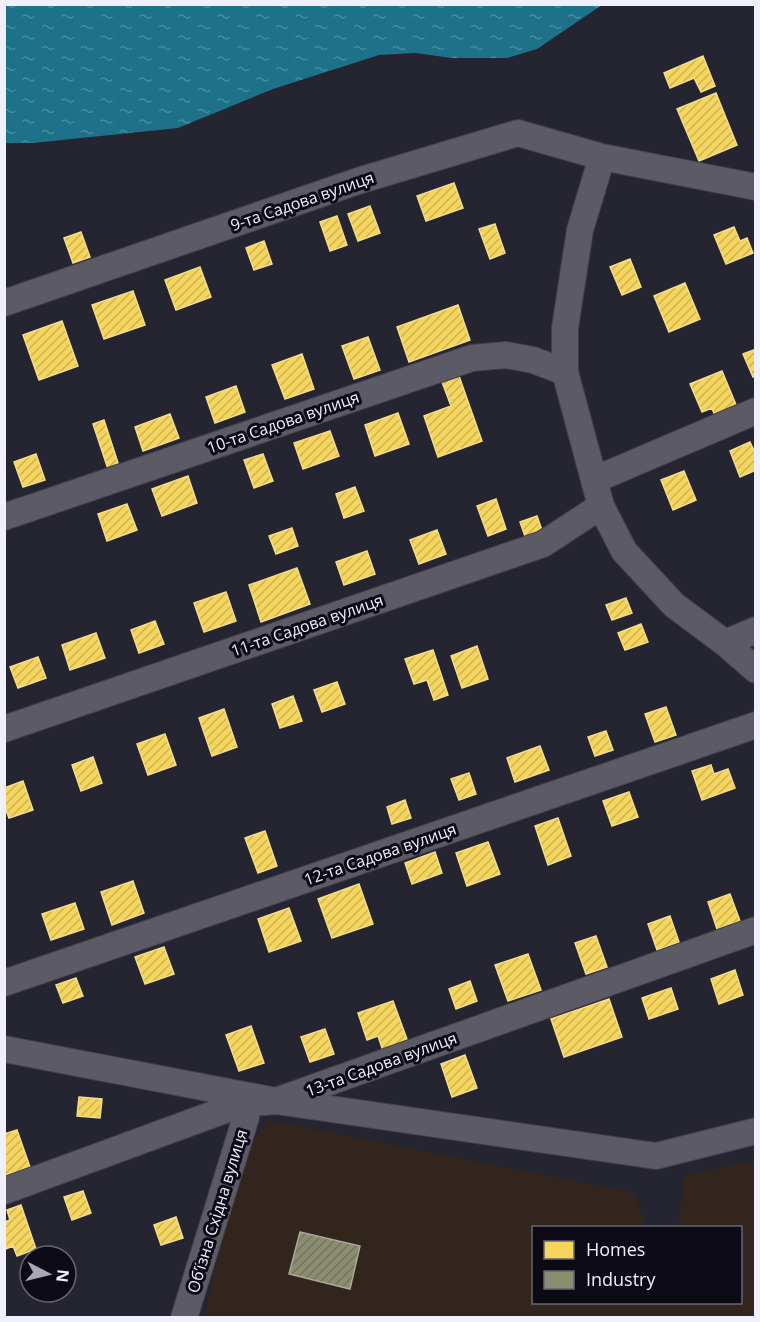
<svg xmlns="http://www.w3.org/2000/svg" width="760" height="1322" viewBox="0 0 760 1322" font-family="'Open Sans',sans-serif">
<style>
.industrial{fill:#32251d}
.water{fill:url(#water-ripples)}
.homes{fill:url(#homes-hatch);stroke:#f4dd8c;stroke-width:1.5}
.industry{fill:url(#industry-hatch);stroke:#aa9;stroke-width:1.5}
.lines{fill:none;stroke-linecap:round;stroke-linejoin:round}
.street-casing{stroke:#403f49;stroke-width:28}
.street{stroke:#5b5a65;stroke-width:26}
.labels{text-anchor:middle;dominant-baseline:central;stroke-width:6;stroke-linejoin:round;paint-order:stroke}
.street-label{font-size:16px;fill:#efeffd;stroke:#0b0a15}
</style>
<defs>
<pattern id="water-ripples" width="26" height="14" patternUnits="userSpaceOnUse" patternTransform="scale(1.5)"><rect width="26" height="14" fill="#1d7188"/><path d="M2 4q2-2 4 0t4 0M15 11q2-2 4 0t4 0" fill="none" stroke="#498ca0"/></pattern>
<pattern id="homes-hatch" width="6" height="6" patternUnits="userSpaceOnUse" patternTransform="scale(1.5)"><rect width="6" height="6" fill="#f6d55c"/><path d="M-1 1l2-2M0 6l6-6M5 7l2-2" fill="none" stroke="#cab258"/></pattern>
<pattern id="industry-hatch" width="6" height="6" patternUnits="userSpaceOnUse" patternTransform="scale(1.5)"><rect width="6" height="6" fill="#8c8c6e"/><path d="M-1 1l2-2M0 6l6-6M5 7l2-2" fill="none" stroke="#747462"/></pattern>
</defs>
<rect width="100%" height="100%" fill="#252431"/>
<path class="industrial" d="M268 1120 635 1193 646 1225 666 1227 534 1228V1302H740V1228L678 1227 684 1176 755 1160V1317L204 1318 236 1167Z"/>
<path class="water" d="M4 5 5 4 602 5 537 49 507 58H452L415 53 379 55 273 89 178 128 33 143H5Z"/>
<path class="homes" d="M703 56 715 86 701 92 694 78 670 88 664 73Z
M716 93 737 145 699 161 677 109Z
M454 183 463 208 426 221 417 196Z
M370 206 380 233 358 241 348 214Z
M337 216 347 245 330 251 320 222Z
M495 224 505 253 490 259 479 229Z
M734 227 740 241 747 238 753 253 726 264 714 235Z
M81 232 90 257 73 263 64 238Z
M264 241 272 264 254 270 246 248Z
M630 259 641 287 622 295 610 267Z
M200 267 211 297 176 310 165 280Z
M685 283 700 319 669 332 654 296Z
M133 291 145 325 104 339 92 305Z
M458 305 470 340 409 362 397 327Z
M62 321 78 366 39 380 23 335Z
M368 337 380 370 354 379 342 346Z
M756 349V376L753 377 743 354Z
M302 354 314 389 285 399 272 365Z
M722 371 737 407 715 416 712 408 702 412 690 384Z
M459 376 482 441 438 457 424 416 451 406 442 382Z
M236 386 245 412 215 423 206 397Z
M398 413 409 444 375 456 365 425Z
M170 414 179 438 143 451 135 427Z
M104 420 120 469 109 472 93 424Z
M330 431 339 456 303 469 294 443Z
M750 442 756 455V470L740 477 730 451Z
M36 454 45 480 23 487 14 462Z
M263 454 273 481 254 488 244 460Z
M684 471 696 500 673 510 661 480Z
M188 476 197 503 162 516 152 489Z
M355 487 364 511 344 518 336 494Z
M496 499 506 529 488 536 477 506Z
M127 504 137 530 107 541 98 514Z
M537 516 543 533 526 539 520 522Z
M292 528 298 546 276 554 269 536Z
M437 530 446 554 419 564 410 540Z
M367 551 375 574 344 585 336 562Z
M297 568 310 604 261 622 249 585Z
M226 592 236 621 204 632 194 603Z
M626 598 632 613 612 620 606 605Z
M155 621 164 644 139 653 131 630Z
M641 624 648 642 625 650 618 633Z
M96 633 105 658 70 670 62 645Z
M477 646 488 679 462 688 451 656Z
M433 650 448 695 434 700 427 680 414 684 405 659Z
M38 657 46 678 18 688 10 667Z
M337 682 345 704 322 712 314 690Z
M293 696 302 721 280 728 272 704Z
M666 707 676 735 655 742 645 714Z
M224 709 237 747 212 756 199 718Z
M606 731 613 750 595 756 588 737Z
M165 734 176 765 148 775 137 744Z
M540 746 549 770 515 782 507 758Z
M93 757 102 783 81 791 72 765Z
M711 765 714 774 728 769 735 788 702 800 692 771Z
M469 773 476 794 459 800 451 779Z
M23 781 33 810 9 818 4 805V788Z
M629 792 638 817 612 826 603 801Z
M405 800 411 818 392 824 387 807Z
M558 818 571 856 548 865 535 826Z
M265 831 277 866 258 873 245 838Z
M488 842 500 874 467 886 456 853Z
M435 852 442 873 412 884 405 863Z
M133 881 144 913 112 925 101 892Z
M359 884 373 924 332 938 318 899Z
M730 894 740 921 717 929 708 902Z
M75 903 84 929 51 940 42 914Z
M289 908 301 941 269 952 258 919Z
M670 916 679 942 657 950 648 924Z
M596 936 607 967 586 974 575 943Z
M164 947 174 974 145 984 135 957Z
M528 954 541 990 508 1001 495 965Z
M735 970 743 995 719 1004 711 979Z
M76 978 83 996 63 1003 56 985Z
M470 981 477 1001 456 1009 449 989Z
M671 988 678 1009 649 1019 642 998Z
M609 999 622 1037 564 1057 551 1019Z
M393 1001 408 1042 383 1051 378 1036 367 1040 358 1013Z
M251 1026 264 1063 239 1071 226 1035Z
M325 1029 334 1054 310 1062 301 1037Z
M465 1055 477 1088 452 1097 441 1064Z
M79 1097 102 1099 100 1118 77 1116Z
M17 1130 30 1167 4 1176V1134Z
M83 1191 91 1213 72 1220 64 1197Z
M21 1205 36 1249 17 1256 13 1246 6 1249 4 1222 10 1220 7 1210Z
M176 1217 183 1238 161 1245 154 1225Z"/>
<path class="industry" d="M300 1232 360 1246 350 1289 289 1274Z"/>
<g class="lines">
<defs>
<path id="street" d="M602 157 580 230 565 328V372L601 506 624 551 674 605 725 643 756 670
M4 303 358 181 518 133 602 157 756 187
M4 517 472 358 506 355 533 360 565 372
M725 643 756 630
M4 729 543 544 601 506 594 480 756 411
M4 983 756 725
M4 1049 276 1101 656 1156 756 1131
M4 1191 241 1104 276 1101 756 930
M184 1318 246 1117 241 1104"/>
</defs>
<use href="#street" class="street-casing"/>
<use href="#street" class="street"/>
</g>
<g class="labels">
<g class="street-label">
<text transform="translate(302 201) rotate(-19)">9-та Садова вулиця</text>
<text transform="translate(283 422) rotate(-19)">10-та Садова вулиця</text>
<text transform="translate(307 625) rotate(-19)">11-та Садова вулиця</text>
<text transform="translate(380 854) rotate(-19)">12-та Садова вулиця</text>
<text transform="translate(381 1064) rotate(-20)">13-та Садова вулиця</text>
<text transform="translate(217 1211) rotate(-73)">Обʼїзна Східна вулиця</text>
</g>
</g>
<rect width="760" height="1322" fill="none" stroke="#efeffd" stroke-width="12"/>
<rect x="532" y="1226" width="210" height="78" fill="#0b0a15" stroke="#666672" stroke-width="1.5"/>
<rect x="544" y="1241" width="30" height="18" fill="#f6d55c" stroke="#666672" stroke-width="1.5"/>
<text x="586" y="1256" font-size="18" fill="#efeffd">Homes</text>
<rect x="544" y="1271" width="30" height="18" fill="#8c8c6e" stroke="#666672" stroke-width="1.5"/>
<text x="586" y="1286" font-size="18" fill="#efeffd">Industry</text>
<g transform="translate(48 1274) rotate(97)"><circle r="28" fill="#0b0a15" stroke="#666672" stroke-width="1.5"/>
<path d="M0-4.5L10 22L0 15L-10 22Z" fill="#a8a8b6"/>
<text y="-9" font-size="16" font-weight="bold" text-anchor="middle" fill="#efeffd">N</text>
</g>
</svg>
